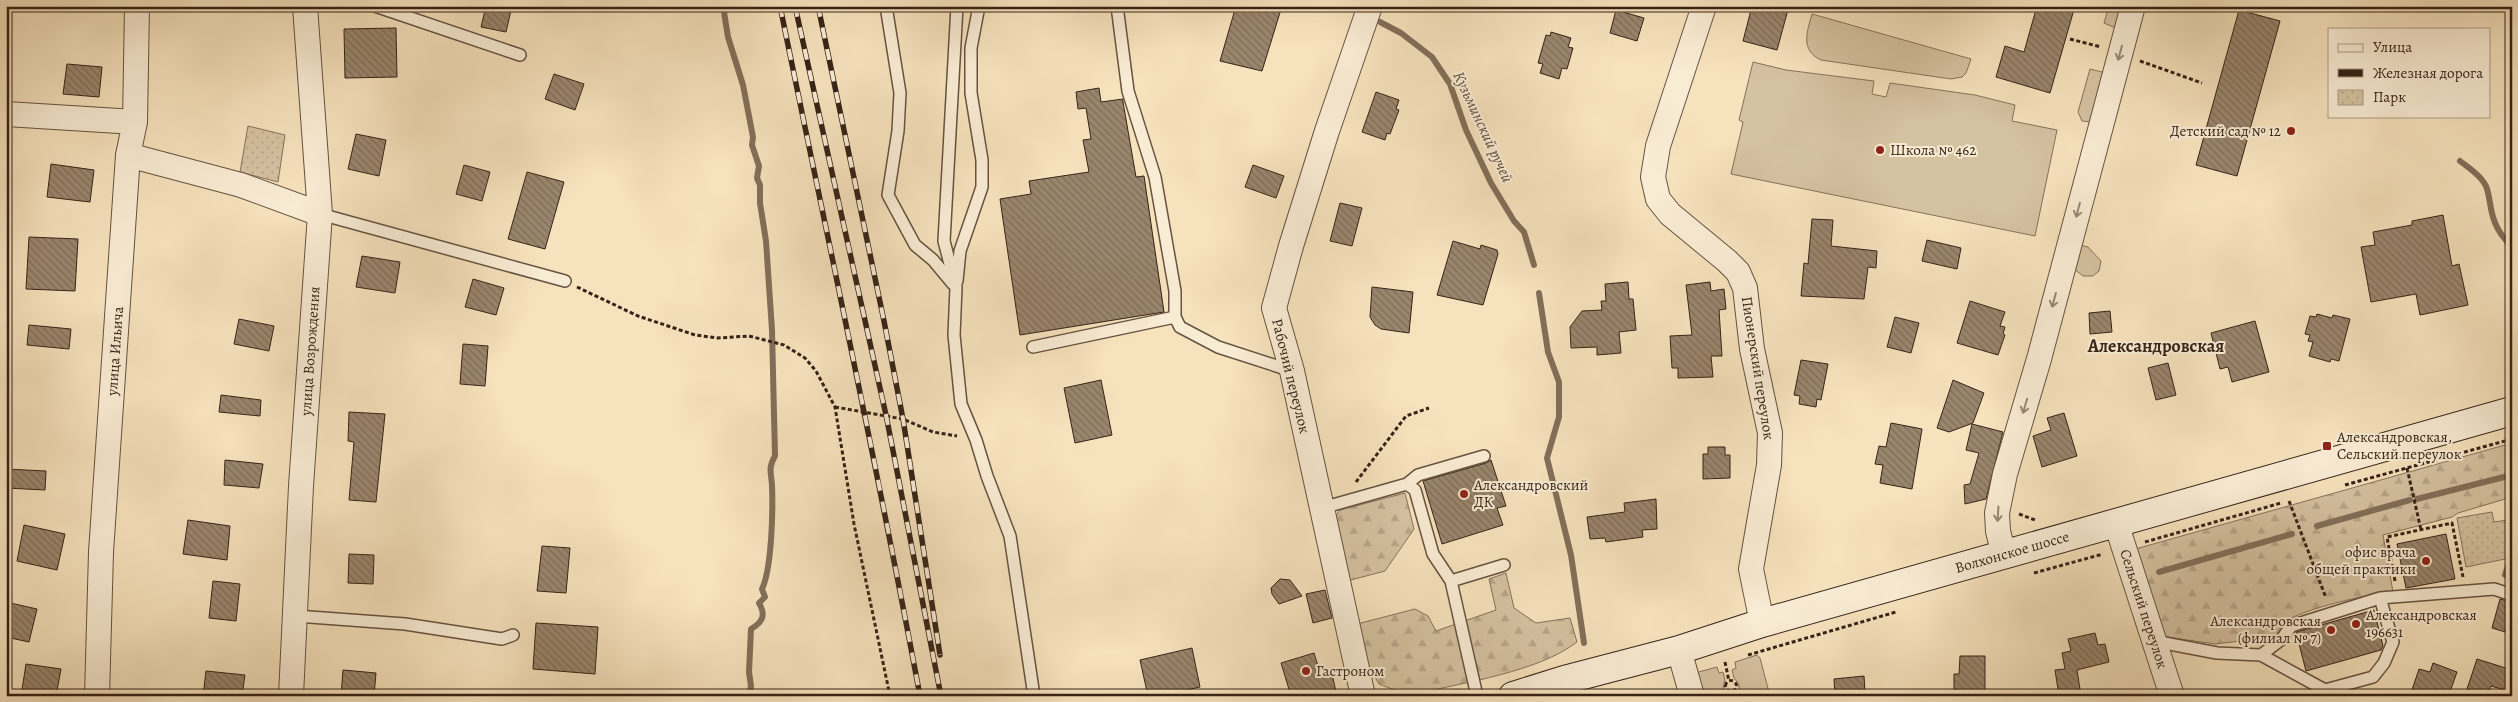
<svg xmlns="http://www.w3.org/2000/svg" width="2518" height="702" viewBox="0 0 2518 702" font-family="Alegreya,serif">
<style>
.grass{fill:#d5c2a1;stroke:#86725c}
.forest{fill:url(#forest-firs);stroke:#86725c}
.park{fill:url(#park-dots);stroke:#86725c}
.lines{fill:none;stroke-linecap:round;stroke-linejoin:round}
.stream{stroke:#826f59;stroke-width:6}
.building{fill:url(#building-back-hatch);stroke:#362317}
.service-casing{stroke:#665340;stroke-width:14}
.minor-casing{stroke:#665340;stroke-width:26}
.secondary-casing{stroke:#362317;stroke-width:30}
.path{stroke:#362317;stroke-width:3;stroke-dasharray:4 2.5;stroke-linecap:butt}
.service{stroke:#f9ecd4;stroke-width:11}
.minor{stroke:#f9ecd4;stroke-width:24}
.secondary{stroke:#f9ecd4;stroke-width:28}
.rail-casing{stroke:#362317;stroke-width:5.5}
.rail{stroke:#f9ecd4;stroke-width:4;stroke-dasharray:11;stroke-linecap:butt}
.oneway{stroke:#988876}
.poi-dot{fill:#8f2418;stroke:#f9ecd4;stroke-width:2}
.labels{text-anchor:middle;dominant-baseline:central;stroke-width:4;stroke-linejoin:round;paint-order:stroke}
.poi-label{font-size:15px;fill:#362317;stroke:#f9ecd4;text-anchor:start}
.street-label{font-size:15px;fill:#362317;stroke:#f9ecd4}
.water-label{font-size:16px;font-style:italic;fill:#624f3e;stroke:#f9ecd4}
.quarter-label{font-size:18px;font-weight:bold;fill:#362317;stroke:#f9ecd4}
</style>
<defs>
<pattern id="forest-firs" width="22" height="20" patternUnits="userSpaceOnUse" patternTransform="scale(1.25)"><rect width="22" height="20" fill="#d5c2a1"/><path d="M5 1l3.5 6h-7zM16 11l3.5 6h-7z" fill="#b7a68a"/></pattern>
<pattern id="park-dots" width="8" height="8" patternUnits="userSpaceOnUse" patternTransform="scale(1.25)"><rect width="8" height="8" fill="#d5c2a1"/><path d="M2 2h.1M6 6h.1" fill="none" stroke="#b7a68a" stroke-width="1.8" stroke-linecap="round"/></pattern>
<pattern id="building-back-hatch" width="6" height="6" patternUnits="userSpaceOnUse" patternTransform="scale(1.25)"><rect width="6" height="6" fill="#9a866d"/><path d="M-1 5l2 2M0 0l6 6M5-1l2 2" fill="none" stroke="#7e6d59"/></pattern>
</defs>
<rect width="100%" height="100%" fill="#f6e2bd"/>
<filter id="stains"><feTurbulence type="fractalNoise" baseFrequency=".004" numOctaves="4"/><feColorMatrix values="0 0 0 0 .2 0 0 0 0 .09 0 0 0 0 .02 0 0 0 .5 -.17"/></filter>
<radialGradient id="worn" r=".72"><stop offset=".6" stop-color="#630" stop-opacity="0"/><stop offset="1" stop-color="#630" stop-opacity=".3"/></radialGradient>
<path class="grass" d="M2109 6H2124L2118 29 2104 23Z
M1812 14 1971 59 1966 73 1962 77 1951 79 1821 60C1800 50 1807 32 1812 14Z
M1753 62 1786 70 1874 81 1872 94 1886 97 1890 83 1975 95 2015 105 2012 121 2057 130 2035 236 1731 174 1743 122 1739 120Z
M2090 69 2106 73 2091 122 2082 121 2078 112Z
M2080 245 2088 247 2101 261 2099 271 2093 276H2083L2073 268Z
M1757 655 1760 658 1770 696H1739V684L1734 678 1732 670 1736 668 1735 662Z
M1717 667 1719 673 1723 672 1725 680 1723 688 1729 696H1698L1695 673Z"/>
<path class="forest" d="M2512 443V497L2458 513 2452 517 2383 535 2393 592C2371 593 2304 609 2286 621 2282 624 2278 633 2275 637L2215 644 2160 636 2132 550Z
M1405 493 1414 529 1385 571 1347 581 1334 519 1340 510Z
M1506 573 1514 608 1536 623 1570 618 1577 642C1538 672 1465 682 1416 694L1402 693 1379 684 1367 663 1357 624 1415 609 1428 616 1436 631 1496 610 1489 579Z"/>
<path class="park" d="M248 126 285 135 278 182 240 172Z
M2492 512 2494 522 2508 520 2510 558 2466 567 2457 518Z"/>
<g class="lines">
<path class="stream" d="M723 6 728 37 743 85 753 137 752 145 759 166 757 178 760 185V203L766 241 772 330 775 456C768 468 771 472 772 485 773 509 772 568 762 589L765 597 759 603C766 615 763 622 751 629L749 672 751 686 749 696
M1350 6 1357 10
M1380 22 1401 33 1432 57 1450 84 1466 130 1491 183 1514 221 1524 232 1534 265
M2460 161C2469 168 2484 178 2487 189 2491 202 2490 215 2497 227 2501 236 2508 241 2512 250
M1539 293 1548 352 1559 382V417L1547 458 1571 555 1584 643
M2417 499 2512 475
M2317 526 2410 500
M2159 572 2292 534
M2505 575 2512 554
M1601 695V696"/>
</g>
<path class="building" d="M486 6H512L506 32 481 27Z
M1236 6H1282L1262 71 1220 61Z
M1752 6H1789L1777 50 1743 41Z
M2037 6H2075L2050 93 1996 77 2005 46 2024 52Z
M1616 10 1644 18 1637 41 1610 33Z
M2239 10 2280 21 2237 176 2196 165Z
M396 28 397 77 345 78 344 29Z
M1551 32 1571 38 1568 47 1573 48 1567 69 1562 68 1559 79 1540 73 1543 64 1538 63 1546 35 1550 36Z
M67 64 102 67 99 97 63 94Z
M554 74 584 84 575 110 545 99Z
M1099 88 1101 102 1123 99V102L1136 177 1144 176 1164 312 1020 335 1000 199 1031 194 1029 181 1089 172 1083 140 1091 139 1086 108 1078 109 1076 92Z
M1376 92 1399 100 1396 109 1399 110 1390 134 1387 133 1385 140 1362 132Z
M356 134 386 140 379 176 348 169Z
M51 164 94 170 90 202 47 197Z
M464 165 490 172 482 201 456 194Z
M1253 165 1284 176 1276 198 1245 187Z
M527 172 564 182 545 249 508 239Z
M1340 203 1362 208 1352 246 1330 241Z
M2443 215 2452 266 2459 264 2468 305 2420 315 2416 294 2371 302 2361 247 2375 245 2373 232 2412 225V221Z
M1812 219 1833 220 1831 246 1877 251 1876 268 1868 267 1864 299 1801 296 1804 263 1808 264Z
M29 237 78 239 75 291 26 289Z
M1927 240 1961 248 1957 269 1922 261Z
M1453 241 1480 249 1481 245 1497 250 1498 254 1483 305 1437 295Z
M362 256 400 262 395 293 356 287Z
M473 279 504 288 496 315 465 307Z
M1628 282 1629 299H1633L1636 330 1619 332 1621 353 1597 355V347L1571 348 1570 327 1582 311 1602 310 1601 301H1606L1605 284Z
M1710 282 1711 291 1724 289 1726 309 1719 310 1722 356H1711L1713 377 1678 378V368H1672L1670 336 1692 335 1686 285Z
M1372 287 1413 292 1409 333 1381 329 1375 325 1370 317Z
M1970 301 2005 312 2000 326 2005 327 2003 334 2005 335 1998 355 1957 343Z
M2110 311 2112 332 2090 334 2089 313Z
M2317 314 2332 318 2333 315 2350 319 2339 361 2331 359 2330 362 2309 356 2313 342 2308 341 2310 335 2305 334 2310 316 2316 317Z
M1895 317 1919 323 1911 353 1887 347Z
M239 319 274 326 269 351 234 344Z
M2255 321 2269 372 2232 382 2228 367 2220 369 2211 333Z
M29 325 71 329 69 349 27 345Z
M463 344 488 346 485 386 460 384Z
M1801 360 1828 364 1821 400 1817 399 1816 407 1799 404 1800 396 1794 395Z
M2168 363 2176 395 2156 400 2148 368Z
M1101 380 1112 435 1075 443 1064 388Z
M1953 380 1984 393 1973 423 1949 432 1937 428Z
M221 395 261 400 260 416 219 412Z
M349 412 385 414 376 502 349 500 354 442 348 441Z
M2064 413 2077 456 2042 467 2033 436 2051 430 2047 418Z
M1891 423 1922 429 1912 489 1880 483 1883 465 1875 464 1879 446 1886 447Z
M1972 424 2003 432 1986 499 1965 504 1964 485 1970 484 1979 453 1966 450Z
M1708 447H1725V455H1730V478L1703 479V454H1708Z
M225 460 263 464 259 488 224 485Z
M1491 460 1506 506 1497 508 1503 525 1442 544 1423 481 1486 463Z
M6 469 46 471 45 490 6 488Z
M1656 499 1657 529 1642 530 1643 537 1606 542 1605 538 1590 539 1587 517 1625 512 1624 503Z
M188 520 230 526 227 560 183 554Z
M24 525 65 534 57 570 17 561Z
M2446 534 2455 579 2406 588 2397 544Z
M542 546 570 548 566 593 537 591Z
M349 554 374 555 373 584 348 583Z
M1280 579 1290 580 1302 596 1279 604 1272 594 1271 588Z
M213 581 240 584 236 621 209 618Z
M1325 590 1332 618 1313 623 1306 594Z
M2500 599 2512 602V634L2492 628Z
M6 602 37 609 29 642 6 637Z
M2374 610 2383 646 2381 650 2306 671 2296 632Z
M536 623 598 627 595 674 533 669Z
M2095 633 2098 645 2105 644 2109 662 2077 670 2081 696H2059L2055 670 2065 669 2062 653 2071 651 2068 639Z
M1192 648 1200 687 1160 696H1148L1140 660Z
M1314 653 1321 676 1332 674 1337 696H1291L1281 663Z
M1960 656H1985V696H1961V690H1954V674H1959Z
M2477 659 2512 670V692L2491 686 2487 696H2484L2467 689Z
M2433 663 2457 672 2450 692 2444 690 2442 696H2410L2419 669 2430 672Z
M26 664 61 669 56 696H21Z
M343 670 376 673 374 696H341Z
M206 671 245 675 242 696H203Z
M1864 676 1865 692 1863 693V696H1835L1834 679Z"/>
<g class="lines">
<defs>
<path id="service" d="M375 6 520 55
M886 6 900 93 898 131 888 195 915 245 933 260 953 284
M957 6 944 241 956 287 954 335 961 404 976 440 987 476 1010 536 1034 696
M1117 6 1128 91 1155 177 1175 291V317L1180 327 1218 347 1292 371
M320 214 565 281
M957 281 960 251 982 187V160L971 93V48L979 6
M1033 347 1175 317
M1407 484 1418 475 1484 456
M1322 508 1407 484 1415 490 1433 554 1451 581 1477 696
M1451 581 1504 565
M2380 598 2494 589 2512 595
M296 616 405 624 502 639 513 635
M2154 641 2217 653 2261 655 2325 690 2373 677 2384 663 2393 642 2380 598 2291 626 2282 639 2261 655"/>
<path id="minor" d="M1704 6 1658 146 1653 177 1658 199 1670 214 1727 261 1738 272 1745 288 1752 349 1770 433 1769 465 1751 569 1762 623
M6 114 135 122
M128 155 241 185 320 214
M2116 523 2172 696
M2004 555 1998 531 1997 513 2005 474 2039 359 2133 6
M1679 650 1692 696
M97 696 101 552 128 155 135 122 137 6
M291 696 301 486 320 214 305 6
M1363 696 1292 371 1274 308 1291 246 1327 131 1370 6"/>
<path id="secondary" d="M1513 696 1564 680 1679 650 1762 623 2512 411"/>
</defs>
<use href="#service" class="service-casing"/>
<use href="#minor" class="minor-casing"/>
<use href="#secondary" class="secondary-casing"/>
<path class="path" d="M2070 39 2101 47
M2140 61 2202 83
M577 287 638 316 695 335 718 338 749 336 784 345 805 358 816 371 835 407 854 524 890 696
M835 407 903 419 933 432 957 436
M2407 468 2421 530
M1356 482 1406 416 1429 408
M2345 485 2512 439
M2289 501 2326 598
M2019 514 2035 520
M2145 542 2281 503
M2034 573 2103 554
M2395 581 2387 537 2452 523 2463 577
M1748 655 1896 612
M1725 662 1729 681
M1725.5 686a5.5 5.5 0 1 1 11 0a5.5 5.5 0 1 1-11 0Z
M1434 696 1460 690"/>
<use href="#service" class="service"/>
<use href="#minor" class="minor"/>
<use href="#secondary" class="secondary"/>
<defs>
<path id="rail" d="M780 6C827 236 877 465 920 696
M795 6 886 415 941 696
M818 6 884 321 903 419 940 655"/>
</defs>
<use href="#rail" class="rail-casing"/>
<use href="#rail" class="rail"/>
</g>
<defs><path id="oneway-shaft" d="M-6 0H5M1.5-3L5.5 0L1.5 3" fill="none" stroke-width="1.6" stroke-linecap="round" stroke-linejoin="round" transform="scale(1.25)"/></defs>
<g class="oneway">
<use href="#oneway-shaft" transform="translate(2120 53) rotate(105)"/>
<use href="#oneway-shaft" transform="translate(2078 210) rotate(105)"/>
<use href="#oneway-shaft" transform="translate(2054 300) rotate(105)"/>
<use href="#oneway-shaft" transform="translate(2025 406) rotate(107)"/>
<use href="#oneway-shaft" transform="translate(1998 514) rotate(93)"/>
</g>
<g class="poi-dot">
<circle cx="2291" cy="131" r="5"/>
<circle cx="1880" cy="150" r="5"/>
<rect x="2322" y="441" width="10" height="10" rx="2.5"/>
<circle cx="1464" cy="494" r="5"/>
<circle cx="2426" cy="561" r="5"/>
<circle cx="2356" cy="624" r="5"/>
<circle cx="2331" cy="630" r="5"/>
<circle cx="1306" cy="671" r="5"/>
</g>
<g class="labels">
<g class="poi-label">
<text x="2281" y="131" text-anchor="end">Детский сад № 12</text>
<text x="1890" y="150">Школа № 462</text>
<text x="2337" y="437">Александровская,<tspan x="2337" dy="17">Сельский переулок</tspan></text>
<text x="1474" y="485">Александровский<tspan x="1474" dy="17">ДК</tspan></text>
<text x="2416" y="552" text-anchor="end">офис врача<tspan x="2416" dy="17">общей практики</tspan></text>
<text x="2366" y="615">Александровская<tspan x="2366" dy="17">196631</tspan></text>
<text x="2321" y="621" text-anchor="end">Александровская<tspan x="2321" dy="17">(филиал № 7)</tspan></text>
<text x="1316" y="671">Гастроном</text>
</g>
<g class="street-label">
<text transform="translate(115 351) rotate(-86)">улица Ильича</text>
<text transform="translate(310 351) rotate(-86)">улица Возрождения</text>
<text transform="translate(1758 368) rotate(81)">Пионерский переулок</text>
<text transform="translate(1291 376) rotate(76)">Рабочий переулок</text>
<text transform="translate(2012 552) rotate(-16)">Волхонское шоссе</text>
<text transform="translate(2144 609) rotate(72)">Сельский переулок</text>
</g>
<g class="water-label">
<text transform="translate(1483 127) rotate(65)">Кузьминский ручей</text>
</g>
<g class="quarter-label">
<text x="2156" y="346">Александровская</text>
</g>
</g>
<rect width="2518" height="702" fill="none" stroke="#f6e2bd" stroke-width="25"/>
<rect x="8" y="8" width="2503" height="687" fill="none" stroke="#362317" stroke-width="2.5"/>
<rect x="12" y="12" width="2493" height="677" fill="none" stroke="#362317"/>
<rect x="2328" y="28" width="162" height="90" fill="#f9ecd4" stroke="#ab9c88"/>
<rect x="2338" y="44" width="25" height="8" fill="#f9ecd4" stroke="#ab9c88"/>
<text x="2373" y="52" font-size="15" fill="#362317">Улица</text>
<rect x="2338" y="69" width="25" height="8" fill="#362317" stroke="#ab9c88"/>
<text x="2373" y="78" font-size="15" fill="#362317">Железная дорога</text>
<rect x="2338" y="90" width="25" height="15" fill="url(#park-dots)" stroke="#ab9c88"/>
<text x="2373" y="102" font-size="15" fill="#362317">Парк</text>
<rect width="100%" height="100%" filter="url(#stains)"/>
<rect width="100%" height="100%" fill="url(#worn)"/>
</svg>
